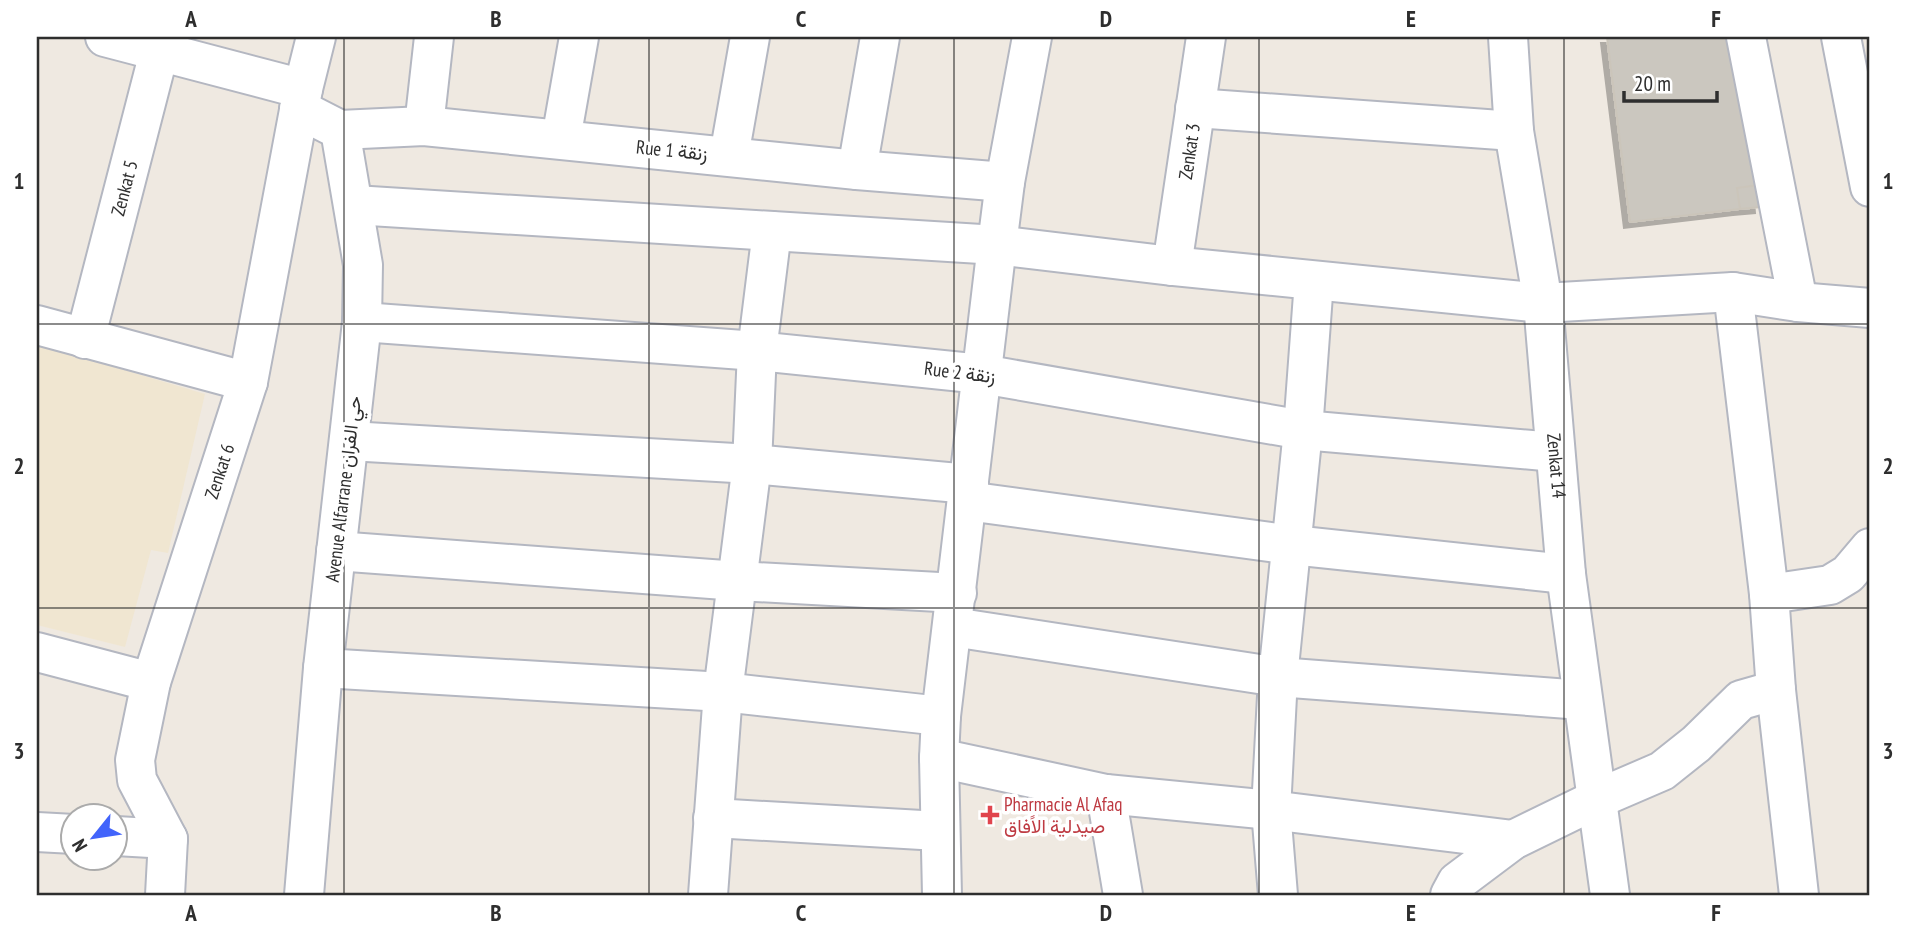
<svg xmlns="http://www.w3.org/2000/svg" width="1907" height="932" viewBox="0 0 1907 932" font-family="'PT Sans Narrow',Vazirmatn,sans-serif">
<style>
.education{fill:#f0e6d1}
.building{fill:#cbc7bf;stroke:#cbc5ba;stroke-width:2;filter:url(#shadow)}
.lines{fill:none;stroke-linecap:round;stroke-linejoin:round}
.minor-casing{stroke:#b4b7c1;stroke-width:42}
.minor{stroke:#fff;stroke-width:38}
.grid{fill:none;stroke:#2e2e2e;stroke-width:2;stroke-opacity:0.55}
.health-dot{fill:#e0444e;stroke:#fff;stroke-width:2.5}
.labels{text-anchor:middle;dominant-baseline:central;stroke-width:7;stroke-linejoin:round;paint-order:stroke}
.street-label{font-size:19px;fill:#2e2e2e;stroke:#fff}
.health-label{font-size:19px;fill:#be3a42;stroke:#fff;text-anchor:start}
.neatline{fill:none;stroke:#2e2e2e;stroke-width:2.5}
.grid-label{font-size:23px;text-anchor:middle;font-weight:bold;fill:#2e2e2e}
</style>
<defs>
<filter id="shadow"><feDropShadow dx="-6" dy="6" stdDeviation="0" flood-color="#0004"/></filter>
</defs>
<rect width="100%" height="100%" fill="#efe9e1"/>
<path class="education" d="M37 344 205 394 168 553 151 550 125 647 37 625Z"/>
<path class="building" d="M1607 37H1731L1759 185 1737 188 1740 209 1630 222Z
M1759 185 1761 207 1740 209 1737 188Z"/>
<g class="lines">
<defs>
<g id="minor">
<path d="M105 37 303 89"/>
<path id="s1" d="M1508 37 1514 131 1543 303 1566 574 1610 895"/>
<path d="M1746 37 1798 302"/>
<path d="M1841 37 1870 187"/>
<path d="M1195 108 1514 131"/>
<path d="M299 109 340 130 363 265 362 322 323 668 304 895"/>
<path d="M424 126 434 37"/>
<path d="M340 130 424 126 857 170 1005 182"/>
<path d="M561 139 579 37"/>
<path d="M729 156 750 37"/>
<path d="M857 170 880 37"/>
<path d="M354 205 997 245 1172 266 1543 303 1733 292 1798 302 1870 308"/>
<path id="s2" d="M1172 266 1206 37"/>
<path d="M1733 292 1769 594 1776 690 1799 895"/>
<path d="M362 322 757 351 982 374 1303 430 1555 452"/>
<path d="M37 325 248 382"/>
<path id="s3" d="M85 339 163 37"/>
<path d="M349 441 752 464 969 484"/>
<path d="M967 501 1292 545 1566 574"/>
<path d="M336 551 738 581 957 593"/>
<path d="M1769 594 1830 585 1848 574 1870 548"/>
<path d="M953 627 1278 677 1582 700"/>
<path d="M37 652 151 682"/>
<path d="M323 668 723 692 941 716"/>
<path d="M939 758 1106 794 1271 810 1513 840"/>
<path d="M1106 794 1123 895"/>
<path d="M713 818 939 831"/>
<path d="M37 832 74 834"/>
<path d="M116 836 168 839"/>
<path id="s4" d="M165 895 168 839 137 780 135 760 151 682 248 382 303 89 316 37"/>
<path d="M708 895 723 692 752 464 757 351 772 231"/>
<path d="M942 895 939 758 941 716 997 245 1005 182 1032 37"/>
<path d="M1278 895 1271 810 1278 677 1303 430 1314 281"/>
<path d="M1450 895 1457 882 1513 840 1597 799 1662 771 1696 744 1741 700 1776 690"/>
</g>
</defs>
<use href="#minor" class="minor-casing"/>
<use href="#minor" class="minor"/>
</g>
<path class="grid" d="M344 37V895M649 37V895M954 37V895M1259 37V895M1564 37V895M37 324H1870M37 608H1870"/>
<path class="health-dot" d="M986.5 804.5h7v7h7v7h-7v7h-7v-7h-7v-7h7z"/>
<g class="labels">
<g class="street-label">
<text transform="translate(672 150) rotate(6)">Rue 1 زنقة</text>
<text stroke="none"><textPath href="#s2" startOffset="116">Zenkat 3</textPath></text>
<text stroke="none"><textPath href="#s3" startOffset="156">Zenkat 5</textPath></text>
<text transform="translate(960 372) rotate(7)">Rue 2 زنقة</text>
<text stroke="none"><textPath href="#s1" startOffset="432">Zenkat 14</textPath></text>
<text stroke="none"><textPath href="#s4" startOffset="444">Zenkat 6</textPath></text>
<text transform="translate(343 489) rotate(-83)">Avenue Alfarrane حي الفران</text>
</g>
<g class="health-label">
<text x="1004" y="804">Pharmacie Al Afaq<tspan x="1004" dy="22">صيدلية الاًفاق</tspan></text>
</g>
</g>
<rect width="1907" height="932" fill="none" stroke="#ffffff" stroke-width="77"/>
<g transform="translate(94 837) rotate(240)"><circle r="33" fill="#ffffff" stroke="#ababab" stroke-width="2"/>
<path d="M0-5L12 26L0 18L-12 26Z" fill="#4264fb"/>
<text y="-10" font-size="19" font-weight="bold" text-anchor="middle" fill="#2e2e2e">N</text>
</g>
<path d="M1624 91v10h93v-10" fill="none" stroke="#2e2e2e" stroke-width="3.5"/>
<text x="1634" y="91" font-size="21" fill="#2e2e2e" stroke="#ffffff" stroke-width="5" paint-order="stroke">20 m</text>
<rect x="38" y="38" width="1830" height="856" class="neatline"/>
<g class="grid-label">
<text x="191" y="27">A</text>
<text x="496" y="27">B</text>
<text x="801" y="27">C</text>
<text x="1106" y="27">D</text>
<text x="1411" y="27">E</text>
<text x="1716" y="27">F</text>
<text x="19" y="189">1</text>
<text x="1888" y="189">1</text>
<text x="19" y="474">2</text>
<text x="1888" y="474">2</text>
<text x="19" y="759">3</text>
<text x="1888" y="759">3</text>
<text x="191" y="921">A</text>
<text x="496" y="921">B</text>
<text x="801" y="921">C</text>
<text x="1106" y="921">D</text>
<text x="1411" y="921">E</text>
<text x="1716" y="921">F</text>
</g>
</svg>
